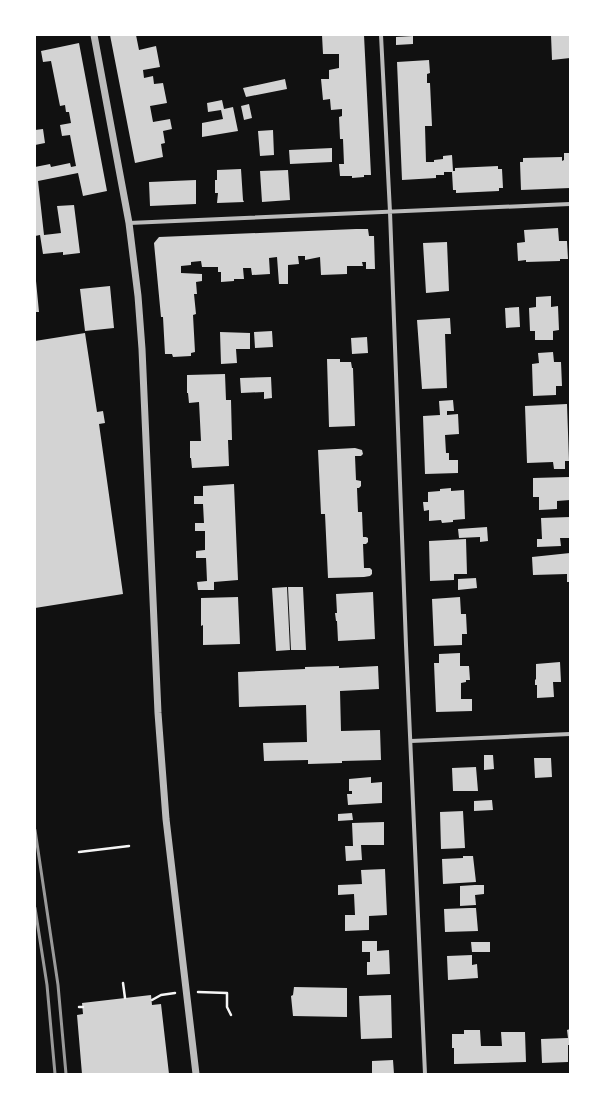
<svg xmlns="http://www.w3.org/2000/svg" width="605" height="1109" viewBox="0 0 605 1109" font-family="'DM Sans',sans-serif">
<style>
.building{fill:#d3d3d3}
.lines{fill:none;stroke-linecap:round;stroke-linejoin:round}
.path{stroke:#f5f5f5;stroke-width:2.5}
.minor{stroke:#bcbcbc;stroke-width:4}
.tertiary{stroke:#bcbcbc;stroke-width:7}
.rail{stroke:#9a9a9a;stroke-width:3}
</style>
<rect width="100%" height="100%" fill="#111"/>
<path class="building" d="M110 35H136L139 50 156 46 160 67 143 70 144 78 153 76 154 84 163 83 167 103 150 106 153 122 170 119 172 129 163 131 165 143 161 144 163 157 135 163Z
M322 35H364L371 175H364V177L352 178V176H340L339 164H344L343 139H340L339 117 342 116V109L331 110 330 99 323 100 321 79H329V70L339 68V54H323Z
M551 35H570V58L552 60Z
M413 36V44L396 45V37Z
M79 43 107 191 83 196 78 173 38 181 44 235 61 233 57 206 74 205 80 253 63 255V252L43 254 40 235 35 236V167L50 164 51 167 70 163 71 167 76 166 70 135 62 136 60 125 71 123 69 112H66L65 105 60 106 51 61 43 62 41 51Z
M429 60 430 73 427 74V83H430L432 126H425L426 162H434V160L443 159V156L452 155 453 171H455V168L498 166V169H502L503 188H499V191L456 193V190H453L452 172H444V175H436V178L402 180 397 62Z
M285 79 287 89 246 97 243 88Z
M222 100 224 109 233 107 238 131 202 137V123L223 119 221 110 208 112 207 103Z
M249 104 252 118 244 120 241 106Z
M43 129 45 143 35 145V130Z
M273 130 274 155 260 156 258 131Z
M332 148V162L290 164 289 150Z
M564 153H570V188L521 190 520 162H523V158L562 157V161L564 160Z
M241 169 243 200 244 202 217 203 218 193H215V180H217V170Z
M288 170 290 200 262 202 260 171Z
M196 180V204L150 206 149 182Z
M558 228 559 241H567L568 259H560V261L526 262V260L518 261 517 243 525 242 524 230Z
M356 229H368L369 236H374L375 269H366V262H362L363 266H347V274L321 275 320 257 305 260V256H298L299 264 288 265V284H279L277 257 269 258 270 274 252 275 251 268H243L244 279H234V281L221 282V272H218V267H202L201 261 191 262V265L181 266V273L202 274V281L196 282 197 294H194L196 314 193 315 195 352 191 353V356L173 357 172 354H165L163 317H161L154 243 159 237Z
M447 242 449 291 426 293 423 243Z
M35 281H36L39 312H35Z
M110 286 114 328 85 331 80 289Z
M551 296V307L558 306 559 330 553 331V340H535V331H530L529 308 536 307V297Z
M519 307 520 327 506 328 505 308Z
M450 318 451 334H445L447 388 422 389 417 320Z
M272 331 273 347 255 348 254 332Z
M220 332 250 333V349H236L237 363 221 364Z
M85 333 97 412 103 411 105 423 99 424 123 594 35 608V341Z
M367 337 368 353 352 354 351 338Z
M553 352 554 362H561L562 386H556V395L533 396 532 364 539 363 538 353Z
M327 359H340V362H351L352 368H353L355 426 329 427Z
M225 374 226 400H231L232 440H228L229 466 192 468 191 458H190V441H201L199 402 189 403 188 393H187V375Z
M271 377 272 398 264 399V392L241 393 240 378Z
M453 400 454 411H447V415L458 414 459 434 445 435 446 453H449V460H458V473L425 474 423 416 440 415 439 401Z
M567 404 569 461H565V469H554L553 462 527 463 525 406Z
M355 448 362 450 363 454 361 456H355L356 480 361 481V486L359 488H357L358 512H362L363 537H366L368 538V542L366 544H363L364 568H370L372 570V574L370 576 364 577 328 578 325 514H321L318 450Z
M569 477 570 500 557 501V509L539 510V497H533V478Z
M234 484 238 580 214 582V590H198L197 582 207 581 206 558H196V551L205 550V531H195V523H204L203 504H194V496H203V486Z
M451 488V491L464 490 465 519 453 520V522L442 523 441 520 429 521V510L424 511 423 502H428V492L440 491V489Z
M570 517V538H560L561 546 537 547V539H542L541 518Z
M487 527 488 541 480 542V537L459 538 458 529Z
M466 539 467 574H454V580L430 581 429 541Z
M570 553V582H567V574L533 575 532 557Z
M476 578 477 588 458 590V579Z
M287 587 290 650 276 651 272 588Z
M288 587H303L306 650H291Z
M373 592 375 639 338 641 337 621H336L335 613H337L336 594Z
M238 597 240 644 203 645V625L201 626V598Z
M460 597 461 614H466L467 634H462V645L434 646 432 599Z
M460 653V666H469L470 680H466V682L461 683V699H472V711L436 712 434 663H439V654Z
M560 662 561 682H553L554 697 537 698V685H535V680L536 679V664Z
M339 666V668L378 666 379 689 340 691 341 731 380 730 381 760 342 761V763L308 764V760L264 761 263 743 307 742 306 705 239 707 238 672 305 669V667Z
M484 755H493L494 769 484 770Z
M534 758H551L552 777 535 778Z
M476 767 478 791H453L452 768Z
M371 777V783L382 782V803L348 805 347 794H352V791H349V779Z
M492 800 493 810 474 811V801Z
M463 811 465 848 441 849 440 812Z
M352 813 353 820 338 821V814Z
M384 822V845H361L362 860 346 861 345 846H353L352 823Z
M463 856H473L476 882 443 884 442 859 463 858Z
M385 869 387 915 369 916V930L345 931V915H355L354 894 338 895V885L362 884 361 870Z
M475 885H484V894L475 895 476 905 460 906V886Z
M469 908H476L478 931 445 932 444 909Z
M362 941H377V951L389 950 390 974 367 975V962H370V952H362Z
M471 942H490V952H472Z
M472 955V965L477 964 478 978 448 980 447 956Z
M294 987 347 988V1017L293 1016 291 996 293 995Z
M151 995 152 1005 161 1004 169 1074H82L77 1015 83 1014 82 1003Z
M391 995 392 1038 361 1039 359 996Z
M570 1029V1045H568V1062L542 1063 541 1039 568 1038 567 1030Z
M464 1030H480L481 1046H502L501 1032H525L526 1062 454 1064V1048H452V1034H464Z
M393 1060 394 1074H372V1061Z"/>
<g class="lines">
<path class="path" d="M79 852 129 846
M123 983 125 998
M198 992 227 993V1007L231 1015
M152 1000 161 995 175 993
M79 1007H83"/>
<path class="minor" d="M381 35 390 212 406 645 425 1074
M129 223 570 204
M411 741 570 734"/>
<path class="tertiary" d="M94 35 129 223 138 296 142 349 158 713 166 819 196 1074"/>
<path class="rail" d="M35 830 58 985 66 1074
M35 908 47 985 55 1074"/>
</g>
<rect width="605" height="1109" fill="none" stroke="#ffffff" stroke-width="72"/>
</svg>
